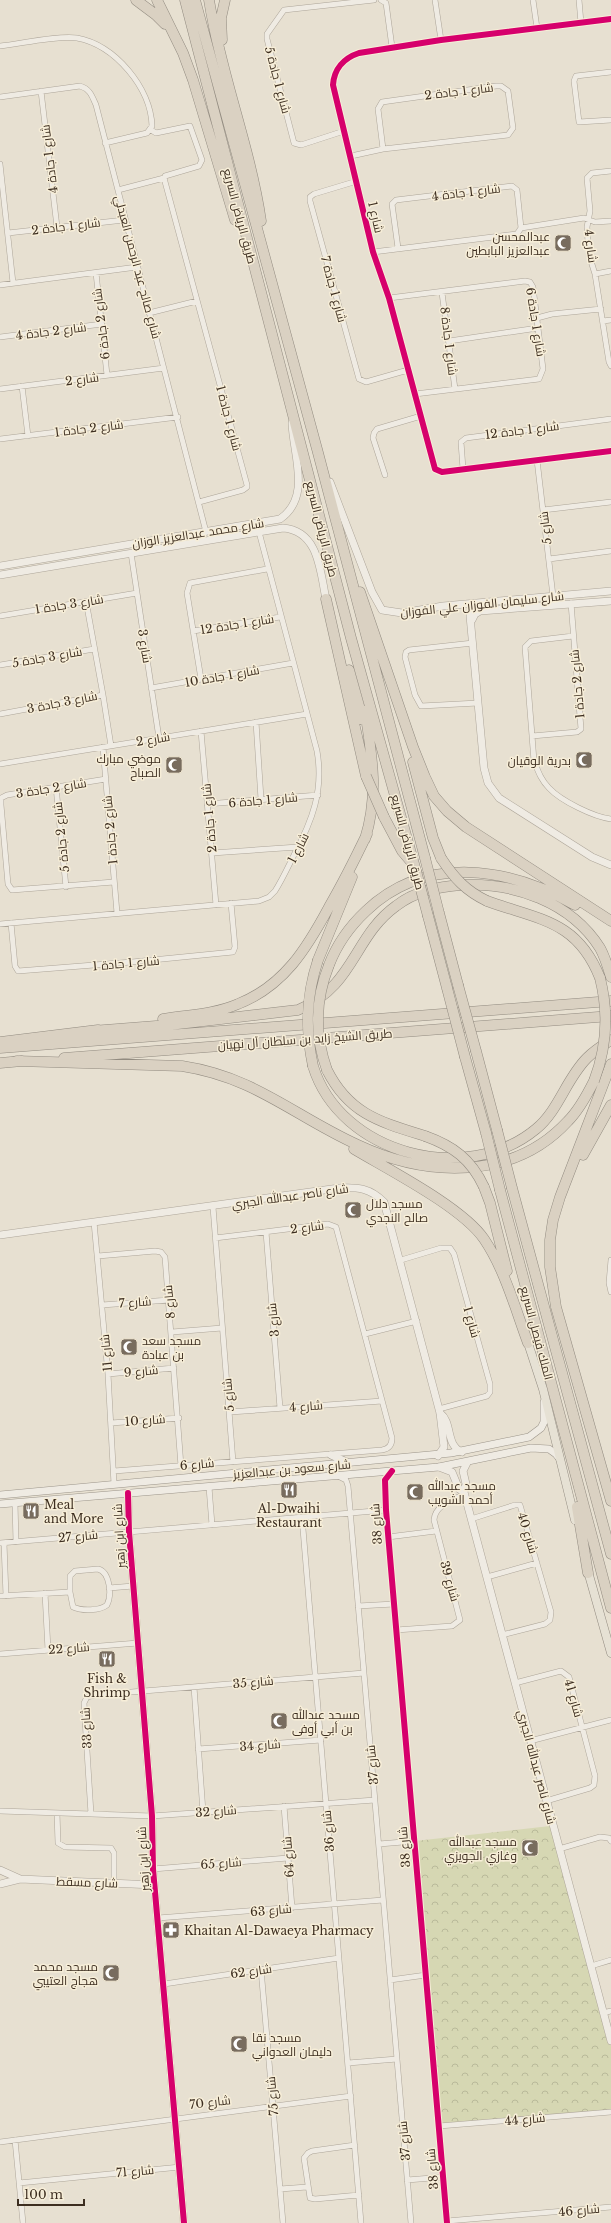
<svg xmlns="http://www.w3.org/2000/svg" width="611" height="2223" viewBox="0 0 611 2223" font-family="'Libre Baskerville',Cairo,serif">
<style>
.forest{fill:url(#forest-crowns)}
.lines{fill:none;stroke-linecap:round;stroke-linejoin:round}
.minor-casing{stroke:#ada599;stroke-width:6}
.tertiary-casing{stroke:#ada599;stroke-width:8}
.secondary-casing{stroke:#9c958a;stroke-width:8}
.primary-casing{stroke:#928b80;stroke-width:9}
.motorway-casing{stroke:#928b80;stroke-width:11}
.minor{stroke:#efebe3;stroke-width:5}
.tertiary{stroke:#efebe3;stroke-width:7}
.secondary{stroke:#efebe3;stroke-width:7}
.primary{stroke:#e6e1d4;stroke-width:8}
.motorway{stroke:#dad1c2;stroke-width:10}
.motorway-bridge-casing{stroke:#928b80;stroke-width:11;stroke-linecap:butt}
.motorway-bridge{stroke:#dad1c2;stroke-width:10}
.cycleway-casing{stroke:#f7eed8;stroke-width:8}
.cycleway{stroke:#d6006c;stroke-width:6}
.labels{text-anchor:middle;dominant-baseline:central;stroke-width:3;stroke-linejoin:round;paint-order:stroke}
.street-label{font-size:12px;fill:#3d2e20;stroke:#f7eed8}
.poi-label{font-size:12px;fill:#3d2e20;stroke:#f7eed8;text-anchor:start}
</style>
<defs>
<pattern id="forest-crowns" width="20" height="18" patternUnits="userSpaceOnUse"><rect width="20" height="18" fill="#d6d7b3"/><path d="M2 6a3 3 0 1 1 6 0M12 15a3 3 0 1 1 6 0" fill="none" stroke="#b9b99a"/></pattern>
</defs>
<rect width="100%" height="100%" fill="#e7e0d1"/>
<path class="forest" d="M550 1826 611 2042V2112L439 2126 415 1841Z"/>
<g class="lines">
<defs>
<path id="minor" d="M381 0 386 3 392 47
M435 0 441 40
M533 0 537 28
M579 0 581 23
M611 19 441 40 359 53C344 58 334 69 333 85L373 252 389 298 435 469 442 472 611 451
M0 46C20 44 58 35 77 38 115 45 151 88 152 126L147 133 105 143
M611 72 576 76 574 81 579 122 611 120
M41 91 57 227
M0 97 80 86C90 89 92 96 96 105L206 532
M151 130 156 133 190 126 202 160 199 166 165 176 164 178
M344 131 301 145 294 143 267 39V34L284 10 374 0
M351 156 383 149 508 135 513 128 508 91 501 86H496L382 102 378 109 383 149
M0 164 13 283
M611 171 592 173 587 178 590 211 587 227 588 242 590 258 595 274 609 362 611 366
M357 181 314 194 310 197V201L359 379 366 382 408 370
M118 190 164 178 247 485V487L243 490 199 502
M521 228 584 218 595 222 611 221
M8 233 124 220
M373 252 517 234 521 228 517 190 512 186 396 200 392 204 398 248
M96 273 107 375
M595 274 611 271
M0 285 137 267
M442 293 455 389
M389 298 525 281 530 282 533 287 543 369 539 379 415 394
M149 313 197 301
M537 318 552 314 601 309
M603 321 611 320
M0 337 102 324
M449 341 538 328
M22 386 28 436
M0 389 164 368
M0 439 178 417
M537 460 553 596
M463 469 461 442 466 438 611 419
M385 475 373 438 374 433 377 429 421 416
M543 510 611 502
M131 553 159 738
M549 559 611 551
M0 616 137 593
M193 631 280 617
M573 636 531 641 525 647 534 761C538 771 541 780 549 788 561 801 594 817 611 819
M473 643 409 650 406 652 405 657 415 695 421 706 478 703
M0 665 94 649
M201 679 187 593 190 583 267 569
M151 688 293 663
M103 695 111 746
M0 714 103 695 86 601
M256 722 261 799
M201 731 216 905
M532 736 577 732 581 729 571 603
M103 747 117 913
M0 764 307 714
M106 779 7 795 1 798V805L8 884 12 890 114 882
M56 787 66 887
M207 804 318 795
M212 853 298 847
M11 923 15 966 18 971 132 962 233 952 235 947 231 903
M0 924 259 901 269 897 275 891C282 880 288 867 294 855 312 821 324 791 317 751L259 532
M213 1207 233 1462
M94 1222 108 1374 114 1484
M266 1232 280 1408
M98 1256 155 1251 161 1252 165 1257 181 1466
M401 1260 441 1248H450L454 1254 490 1384V1392L487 1396 439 1409
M611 1260 609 1283 611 1292
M102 1305 169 1300
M172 1332 222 1328
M365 1334 417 1321
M108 1374 174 1368
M230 1412 382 1401
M111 1423 179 1418
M114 1471 382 1450C389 1449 392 1445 392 1438L336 1227 328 1224 215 1238
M391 1471 385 1480 386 1510 447 2223
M338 1476 346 1480 348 1486 411 2223
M209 1487 212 1525
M15 1503 16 1542
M302 1517 361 2223
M471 1519 515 1505H520L551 1612 550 1620 545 1624 502 1635
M388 1537 436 1531
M0 1543 386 1510
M4 1543 6 1596
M98 1569C110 1572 112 1595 107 1605 100 1611 81 1611 73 1607L70 1592V1576L75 1571Z
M487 1577 537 1563
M109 1588 133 1586
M45 1593 48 1650
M0 1596 70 1592
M358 1606 394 1604
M396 1630 452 1626 460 1620 434 1520C435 1505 453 1500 465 1494
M0 1654 138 1643
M515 1683 561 1671 569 1677 595 1776 594 1785 590 1788 546 1801
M194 1687 203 1812
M530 1741 611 1720
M198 1749 321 1740
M284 1806 292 1908
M0 1811 152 1816 375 1800
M57 1813 58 1843 65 1847 111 1848 114 1853V1882
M91 1814 84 1703 87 1697 95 1695 364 1673
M379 1844 415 1841
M559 1849 600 1837 609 1838 611 1841
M153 1869 288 1858
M158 1918 383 1900
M591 1966 611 1960
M261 1969 283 2223
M390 1980 426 1975
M164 1984 339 1958
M603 2013 611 2011
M348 2063 397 2059
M439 2126 611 2112
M15 2140 23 2223
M0 2142 351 2096
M355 2145 312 2151 308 2153 304 2158 310 2198 315 2199 359 2195
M407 2180 444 2177
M19 2183 180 2167
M280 2189 307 2187
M447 2221 611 2207"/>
<path id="tertiary" d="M330 482 372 592 382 610 402 613 443 606 611 591
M0 566 280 519C312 497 293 455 292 423
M0 575 283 528C319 531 320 571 326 599
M480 604 474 607 470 616 484 768 488 783 499 798 592 857 611 865
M472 620 475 614 480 611 611 601
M0 1235 339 1188C358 1187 370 1188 384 1202L440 1413 444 1447 438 1456
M440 1413C453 1423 445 1445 462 1452
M467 1463 463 1471 466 1484 464 1492 611 2041
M439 1467 452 1472 459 1489 464 1492
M128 1493 129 1532 152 1816 153 1869 184 2223
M0 1870 20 1879
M0 1884 20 1879 154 1885"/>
<path id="secondary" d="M331 1455 349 1463
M0 1495 451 1453 529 1437 541 1428 544 1422V1402
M0 1504 439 1467 531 1448 549 1449 556 1454 560 1459"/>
<path id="primary" d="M528 1343 543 1389 575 1520
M587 1568 611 1653"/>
<path id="motorway" d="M136 0 156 15 165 24
M157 0 183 53 193 80 235 220
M185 0 351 638 416 871
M195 0 317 449 425 858
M209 0C221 75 250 146 261 221
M222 40 221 18 225 0
M360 592 413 747 425 777 434 796 447 811 466 827 611 921
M326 599 366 776
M349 670 363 720
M365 711C372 756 379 794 365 839
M413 762 433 838 441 858
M384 817 402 851 413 864
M487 901C539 920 577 920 600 978
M439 913 458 985
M428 916 447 988
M318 960 352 877
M329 965C337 944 349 927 366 911 426 854 509 867 575 905
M163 1019C188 1015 215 1014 238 1004 284 986 307 948 329 907 343 883 355 859 367 834
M92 1031 169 1025 298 1010C355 986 353 937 396 906 415 891 438 887 461 885 514 882 571 902 600 948 605 957 608 967 611 977
M0 1042 98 1030
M0 1048 611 1001
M476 1051 497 1130
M465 1057 486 1133
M64 1058 611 1016
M17 1061 182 1066C255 1077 294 1116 358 1145 426 1177 513 1181 568 1121 579 1110 587 1095 594 1081
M0 1063 22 1061
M611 1064 560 1197 553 1220 550 1240V1267L556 1307 611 1501
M313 1066C340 1154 466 1187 536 1129 559 1110 566 1079 587 1058 594 1051 603 1045 611 1040
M327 1070C349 1114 380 1122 425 1136
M354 1149C389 1170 462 1207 484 1239 505 1270 515 1308 528 1343
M583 1155 611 1105
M484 1187 490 1203 507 1271
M512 1188 611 1554
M500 1190 611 1608
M577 1507 588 1573"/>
</defs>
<use href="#minor" class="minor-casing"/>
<use href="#tertiary" class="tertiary-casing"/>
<use href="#secondary" class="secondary-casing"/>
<use href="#primary" class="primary-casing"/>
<use href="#motorway" class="motorway-casing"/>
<use href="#minor" class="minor"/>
<use href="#tertiary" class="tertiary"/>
<use href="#secondary" class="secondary"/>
<use href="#primary" class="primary"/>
<use href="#motorway" class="motorway"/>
<defs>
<path id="motorway-bridge" d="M366 776 384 817
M425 858 439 913
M441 858C454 878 466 891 487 901
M416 871 428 916
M458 985 476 1051
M447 988 465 1057
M313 1066C305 1029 306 996 318 960
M327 1070C314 1034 315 1000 329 965
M594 1081C607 1047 609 1014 600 978
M497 1130 512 1188
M486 1133 500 1190
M425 1136C453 1146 471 1159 484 1187"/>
</defs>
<use href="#motorway-bridge" class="motorway-bridge-casing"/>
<use href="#motorway-bridge" class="motorway-bridge"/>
<defs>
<path id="cycleway" d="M611 19 441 40 359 53C344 58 334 69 333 85L373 252 389 298 435 469 442 472 611 451
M392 1471 385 1480 386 1510 447 2223
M128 1493 129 1532 152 1816 153 1869 184 2223"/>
</defs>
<use href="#cycleway" class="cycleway-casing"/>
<use href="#cycleway" class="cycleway"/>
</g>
<defs>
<symbol id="mosque-square" viewBox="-11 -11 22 22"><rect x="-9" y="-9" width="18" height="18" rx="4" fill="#786c5e" stroke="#f7eed8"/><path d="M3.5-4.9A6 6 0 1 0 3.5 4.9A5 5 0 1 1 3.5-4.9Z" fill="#fff"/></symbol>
<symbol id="restaurant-square" viewBox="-11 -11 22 22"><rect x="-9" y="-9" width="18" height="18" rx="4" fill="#786c5e" stroke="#f7eed8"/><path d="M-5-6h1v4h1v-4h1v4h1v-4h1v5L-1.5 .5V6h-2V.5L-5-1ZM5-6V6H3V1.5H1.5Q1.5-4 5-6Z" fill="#fff"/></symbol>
<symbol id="pharmacy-square" viewBox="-11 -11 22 22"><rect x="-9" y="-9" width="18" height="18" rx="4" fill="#786c5e" stroke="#f7eed8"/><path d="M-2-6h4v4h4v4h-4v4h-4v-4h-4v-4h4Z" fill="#fff"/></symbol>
</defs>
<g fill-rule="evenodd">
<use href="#mosque-square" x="553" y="233" width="20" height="20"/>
<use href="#mosque-square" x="574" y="750" width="20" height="20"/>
<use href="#mosque-square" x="164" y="755" width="20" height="20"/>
<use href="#mosque-square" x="343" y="1200" width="20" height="20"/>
<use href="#mosque-square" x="119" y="1337" width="20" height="20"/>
<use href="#restaurant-square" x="279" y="1480" width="20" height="20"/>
<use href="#mosque-square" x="405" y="1482" width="20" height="20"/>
<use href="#restaurant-square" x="21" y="1501" width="20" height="20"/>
<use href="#restaurant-square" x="97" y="1649" width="20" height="20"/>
<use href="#mosque-square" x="269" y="1711" width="20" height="20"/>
<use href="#mosque-square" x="520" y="1838" width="20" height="20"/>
<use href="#pharmacy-square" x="161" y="1920" width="20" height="20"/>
<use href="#mosque-square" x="101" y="1963" width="20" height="20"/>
<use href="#mosque-square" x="229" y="2034" width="20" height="20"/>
</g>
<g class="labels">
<g class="street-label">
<text transform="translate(278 80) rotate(75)">شارع 1 جادة 5</text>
<text transform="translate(459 91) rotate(-7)">شارع 1 جادة 2</text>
<text transform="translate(49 159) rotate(-97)">شارع 1 جادة 4</text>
<text transform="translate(466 192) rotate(-7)">شارع 1 جادة 4</text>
<text transform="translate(240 216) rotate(75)">طريق الرياض السريع</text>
<text transform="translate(376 217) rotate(77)">شارع 1</text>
<text transform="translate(66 226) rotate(-7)">شارع 1 جادة 2</text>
<text transform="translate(591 246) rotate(83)">شارع 4</text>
<text transform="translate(138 267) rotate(75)">شارع صالح عبد الرحمن العبدلي</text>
<text transform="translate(334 289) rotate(75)">شارع 1 جادة 7</text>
<text transform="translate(536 322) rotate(81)">شارع 1 جادة 6</text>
<text transform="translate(101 324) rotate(-97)">شارع 2 جادة 6</text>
<text transform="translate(51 331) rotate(-7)">شارع 2 جادة 4</text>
<text transform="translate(449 341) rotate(83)">شارع 1 جادة 8</text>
<text transform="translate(82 379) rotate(-7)">شارع 2</text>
<text transform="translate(229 418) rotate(75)">شارع 1 جادة 1</text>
<text transform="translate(89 428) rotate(-7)">شارع 2 جادة 1</text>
<text transform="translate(522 430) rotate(-7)">شارع 1 جادة 12</text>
<text transform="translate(545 528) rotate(-97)">شارع 5</text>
<text transform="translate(322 529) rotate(76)">طريق الرياض السريع</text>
<text transform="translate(198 533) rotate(-9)">شارع محمد عبدالعزيز الوزان</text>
<text transform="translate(69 604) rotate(-9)">شارع 3 جادة 1</text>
<text transform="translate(482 604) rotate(-6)">شارع سليمان الفوزان علي الفوزان</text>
<text transform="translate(237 624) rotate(-9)">شارع 1 جادة 12</text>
<text transform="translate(145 646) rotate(81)">شارع 3</text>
<text transform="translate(47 657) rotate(-10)">شارع 3 جادة 5</text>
<text transform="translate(222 676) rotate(-10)">شارع 1 جادة 10</text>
<text transform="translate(577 684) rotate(-95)">شارع 2 جادة 1</text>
<text transform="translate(62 702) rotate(-11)">شارع 3 جادة 3</text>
<text transform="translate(153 739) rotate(-9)">شارع 2</text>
<text transform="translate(51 788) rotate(-9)">شارع 2 جادة 3</text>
<text transform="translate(263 800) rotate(-5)">شارع 1 جادة 6</text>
<text transform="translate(209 818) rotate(-95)">شارع 1 جادة 2</text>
<text transform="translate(110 830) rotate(-95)">شارع 2 جادة 1</text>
<text transform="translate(61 837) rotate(-96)">شارع 2 جادة 5</text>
<text transform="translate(408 842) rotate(75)">طريق الرياض السريع</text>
<text transform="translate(298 848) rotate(-63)">شارع 1</text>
<text transform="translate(126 963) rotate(-5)">شارع 1 جادة 1</text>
<text transform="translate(305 1039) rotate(-4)">طريق الشيخ زايد بن سلطان آل نهيان</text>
<text transform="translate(290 1196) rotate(-8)">شارع ناصر عبدالله الجبري</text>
<text transform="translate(307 1227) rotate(-7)">شارع 2</text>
<text transform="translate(135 1302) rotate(-4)">شارع 7</text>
<text transform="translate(169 1302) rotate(-95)">شارع 8</text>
<text transform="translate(273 1320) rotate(-95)">شارع 3</text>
<text transform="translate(472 1322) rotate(74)">شارع 1</text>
<text transform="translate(537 1333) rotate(75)">الملك فيصل السريع</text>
<text transform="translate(106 1353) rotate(-95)">شارع 11</text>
<text transform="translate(141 1371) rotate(-5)">شارع 9</text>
<text transform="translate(228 1395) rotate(-95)">شارع 5</text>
<text transform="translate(306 1406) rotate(-4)">شارع 4</text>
<text transform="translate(145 1420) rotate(-4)">شارع 10</text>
<text transform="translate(197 1464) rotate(-5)">شارع 6</text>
<text transform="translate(292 1469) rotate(-5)">شارع سعود بن عبدالعزيز</text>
<text transform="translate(376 1524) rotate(-94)">شارع 38</text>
<text transform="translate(528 1533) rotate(73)">شارع 40</text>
<text transform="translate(78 1536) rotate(-5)">شارع 27</text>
<text transform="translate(119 1536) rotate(-93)">شارع ابن زهير</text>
<text transform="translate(450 1581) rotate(74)">شارع 39</text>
<text transform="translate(69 1648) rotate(-4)">شارع 22</text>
<text transform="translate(253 1682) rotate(-5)">شارع 35</text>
<text transform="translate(574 1698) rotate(74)">شارع 41</text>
<text transform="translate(86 1728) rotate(-93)">شارع 33</text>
<text transform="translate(260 1745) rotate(-4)">شارع 34</text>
<text transform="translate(372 1765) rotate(-95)">شارع 37</text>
<text transform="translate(537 1767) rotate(75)">شارع ناصر عبدالله الجبري</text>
<text transform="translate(216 1811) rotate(-4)">شارع 32</text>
<text transform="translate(328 1831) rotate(-95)">شارع 36</text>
<text transform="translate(404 1847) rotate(-95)">شارع 38</text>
<text transform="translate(288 1857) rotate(-94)">شارع 64</text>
<text transform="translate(143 1859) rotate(-93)">شارع ابن زهير</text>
<text transform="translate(221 1863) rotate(-4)">شارع 65</text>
<text transform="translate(87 1882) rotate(2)">شارع مسقط</text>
<text transform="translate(271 1910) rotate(-5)">شارع 63</text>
<text transform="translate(251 1971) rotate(-8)">شارع 62</text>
<text transform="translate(272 2096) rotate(-95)">شارع 75</text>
<text transform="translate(210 2102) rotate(-7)">شارع 70</text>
<text transform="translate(525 2119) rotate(-5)">شارع 44</text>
<text transform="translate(404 2141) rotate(-95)">شارع 37</text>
<text transform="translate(432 2169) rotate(-95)">شارع 38</text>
<text transform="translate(135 2171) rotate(-5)">شارع 71</text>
<text transform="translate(579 2210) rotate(-5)">شارع 46</text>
</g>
<g class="poi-label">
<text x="550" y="236" text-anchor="end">عبدالمحسن<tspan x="550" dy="14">عبدالعزيز البابطين</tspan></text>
<text x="161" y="758" text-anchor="end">موضي مبارك<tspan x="161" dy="14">الصباح</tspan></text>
<text x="571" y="760" text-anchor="end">بدرية الوقيان</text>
<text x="366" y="1203">مسجد دلال<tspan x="366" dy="14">صالح النجدي</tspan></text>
<text x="142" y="1340">مسجد سعد<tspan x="142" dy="14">بن عبادة</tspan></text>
<text x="428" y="1485">مسجد عبدالله<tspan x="428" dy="14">أحمد الشويب</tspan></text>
<text x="44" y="1504">Meal<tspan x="44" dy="14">and More</tspan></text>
<text x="289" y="1508" text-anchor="middle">Al-Dwaihi<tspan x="289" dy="14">Restaurant</tspan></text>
<text x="107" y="1678" text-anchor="middle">Fish &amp;<tspan x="107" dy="14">Shrimp</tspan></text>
<text x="292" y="1714">مسجد عبدالله<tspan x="292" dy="14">بن أبي أوفى</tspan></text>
<text x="517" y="1841" text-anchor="end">مسجد عبدالله<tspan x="517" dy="14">وغازي الجويزي</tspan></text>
<text x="184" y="1930">Khaitan Al-Dawaeya Pharmacy</text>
<text x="98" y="1966" text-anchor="end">مسجد محمد<tspan x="98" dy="14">هجاج العتيبي</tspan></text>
<text x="252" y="2037">مسجد نقا<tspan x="252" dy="14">دليمان العدواني</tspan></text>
</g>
</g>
<path d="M18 2199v6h66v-6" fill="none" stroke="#3d2e20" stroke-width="2"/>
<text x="24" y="2199" font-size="12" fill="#3d2e20" stroke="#f7eed8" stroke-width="3" paint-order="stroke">100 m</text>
</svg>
